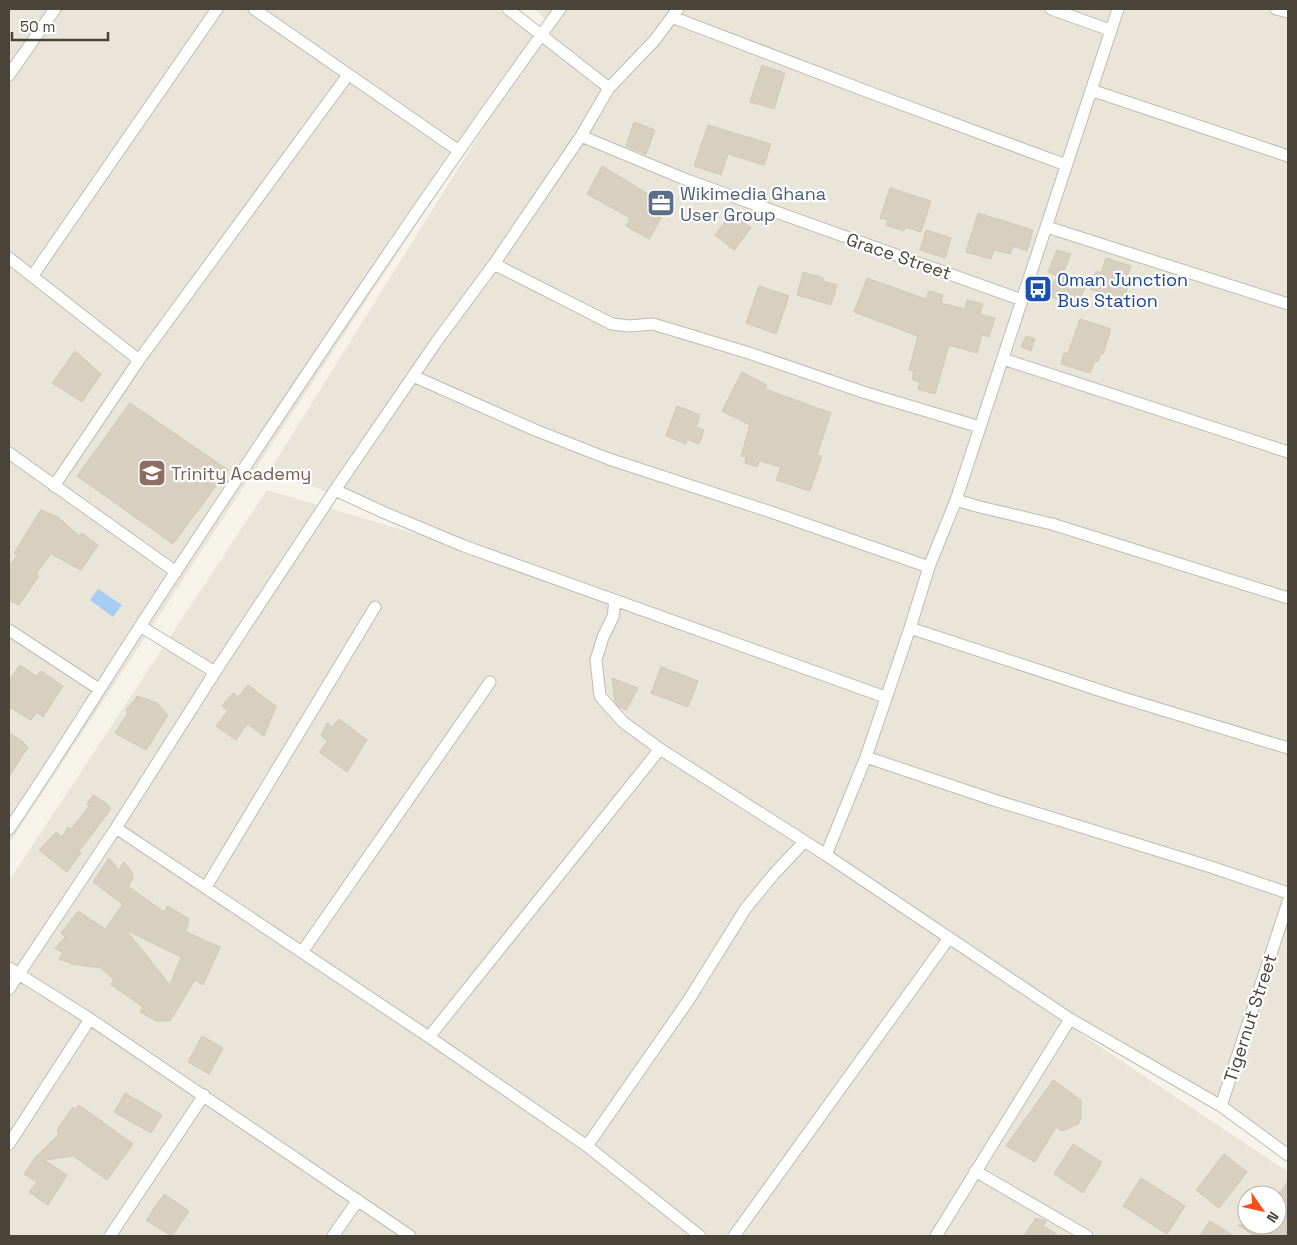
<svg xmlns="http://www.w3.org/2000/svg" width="1297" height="1245" viewBox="0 0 1297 1245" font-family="'Space Grotesk',sans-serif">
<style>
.residential{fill:#e9e5d8;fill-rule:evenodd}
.water{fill:#a7cdf2}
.building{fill:#d7d0c0;stroke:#d2c8b3;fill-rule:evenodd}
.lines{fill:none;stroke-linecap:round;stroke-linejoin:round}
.minor-casing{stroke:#c1bcad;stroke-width:13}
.minor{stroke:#fff;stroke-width:11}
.labels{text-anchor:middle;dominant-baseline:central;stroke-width:4.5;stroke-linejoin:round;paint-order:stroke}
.service-label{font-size:18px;fill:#4e5e75;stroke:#fff;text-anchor:start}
.street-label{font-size:18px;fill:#4a4438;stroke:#fff}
.transit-label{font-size:18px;fill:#164399;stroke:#fff;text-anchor:start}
.education-label{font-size:18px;fill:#785e54;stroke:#fff;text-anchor:start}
</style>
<rect width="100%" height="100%" fill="#f5f3ea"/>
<path class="residential" d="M9 9H510L541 35 9 844Z
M535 9H1288V1155L1221 1106 863 881 1087 1038 1288 1172V1236H9V881L267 490 420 535 272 467 549 23ZM1247 1195H1277V1225H1247Z"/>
<path class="water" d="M98 589 122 605 113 617 90 600Z"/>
<path class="building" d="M762 65 785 73 774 109 750 102Z
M634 122 655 130 646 154 626 146Z
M708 125 771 144 764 165 728 154 721 175 694 166Z
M602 166 658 200 659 198 669 204 649 239 626 226 630 218 587 194Z
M890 188 931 201 921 232 905 227 904 231 886 225 888 220 880 218Z
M732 213 751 228 734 250 715 235Z
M978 213 1033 230 1027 251 1013 246 1010 254 994 250 991 259 966 252Z
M926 230 951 238 945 258 920 250Z
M1057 250 1071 254 1063 273 1087 283 1077 305 1048 296 1057 276 1048 272Z
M1106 258 1131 266 1124 286 1128 287 1123 300 1090 289 1096 271 1101 273Z
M803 272 823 278V281L837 285 831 305 797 295Z
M867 278 926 299 929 291 943 295 941 303 965 309 967 300 983 304 980 314 995 318 989 337 982 335 977 353 949 345 935 394 918 389 920 382 912 379 914 371 909 370 918 336 854 312Z
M759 286 789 296 776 334 746 323Z
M1080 319 1111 329 1103 354 1101 353 1098 362 1095 361 1090 373 1061 364 1064 353H1068Z
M1026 336 1035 339 1031 351 1021 347Z
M75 351 101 374 82 402 52 383Z
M742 372 767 385 765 389 831 413 817 455 822 456 810 491 776 480 781 467 759 461 757 467 745 463 746 457 741 456 750 425 722 411Z
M130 403 228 470 173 544 77 476Z
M677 406 700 415 696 427 704 430 699 444 687 439 686 444 666 436Z
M41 510 58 517 79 536 82 533 98 545 81 570 51 554 36 574 39 576 19 605 9 600V566L17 555 14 553Z
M20 665 36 676 41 671 63 686 43 717 37 712 31 720 9 707V680Z
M661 667 698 681 688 707 651 693Z
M612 678 638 688 626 710 619 707 615 702Z
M248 685 276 706 264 736 247 724 236 740 216 726 228 711 222 706 233 693 238 697Z
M137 696 157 703 168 715 146 750 115 733 128 713 126 709 130 706Z
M339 719 367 740 347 772 319 752 328 741 321 736 327 723 332 727Z
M9 733 21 740 28 747 9 777Z
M93 795 106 803 111 809 79 851 81 853 67 872 39 850 56 832 62 837 68 827 71 829 89 806 87 804Z
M109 858 119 870 124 862 132 872 133 879 128 886 164 912 168 906 189 919 186 932 220 947 203 985 195 980 170 1021H156L140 1012 143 1007 111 985 114 980 101 968 73 964 59 959 63 953 55 948 65 937 61 933 78 911 105 929 123 904 93 882ZM126 930 181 957 170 985Z
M202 1036 223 1048 209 1074 188 1062Z
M1053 1080 1081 1100V1118L1078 1124 1062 1131 1056 1127 1035 1162 1006 1146Z
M125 1093 162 1115 151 1133 114 1112Z
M79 1105 133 1144 107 1180 73 1156 44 1160 67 1175 48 1205 29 1192 37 1182 24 1174 37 1155H38L59 1134 57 1130 73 1107 75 1110Z
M1073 1144 1102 1162 1083 1193 1054 1174Z
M1224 1154 1247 1172 1219 1208 1196 1190Z
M1141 1178 1185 1206 1167 1234 1123 1206Z
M1288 1181V1236H1254L1238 1225H1277V1197Z
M164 1194 189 1211 172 1236 146 1220Z
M1036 1218 1046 1221 1043 1226 1059 1236H1024Z
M1210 1221 1234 1236H1200Z"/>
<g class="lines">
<defs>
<path id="minor" d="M254 9 459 151
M508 9 609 88
M1051 9 1110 30
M1276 9 1288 12
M672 17 874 94 1066 165
M9 75 55 9
M1091 90 1288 156
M581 136 687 180 1022 300
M1047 227 1288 304
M9 258 139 360
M494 264 612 324 629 326 653 324 749 353 866 393 980 427
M33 275 217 9
M1003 359 1288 452
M413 376 535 430 609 459 774 513 929 567
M9 453 176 572
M54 486 139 360 348 75
M335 490 385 513 464 546 885 697
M956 500 980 507 1052 524 1288 598
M615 601 613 617 603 637 596 660 600 696 623 722 660 749 826 855 1070 1019 1221 1106 1288 1155
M140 626 215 672
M910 628 1120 697 1288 748
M9 630 99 689
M866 757 994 800 1211 867 1288 893
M116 828 429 1037 587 1146 700 1236
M9 829C62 751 111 670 163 591 292 395 422 199 560 9
M826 855 866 757 910 628 929 567 956 500 1118 9
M206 887 375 607
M302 952 490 682
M9 968 90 1019 410 1236
M9 989 116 828 215 672 335 490 437 341 494 264 581 136 609 88 654 41 678 9
M429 1037 660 749
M1221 1106 1288 902
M9 1144 90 1019
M587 1146 688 1001 746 908 773 875 804 842
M975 1171 1087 1236
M110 1236 204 1095
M333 1236 358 1200
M734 1236 949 938
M936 1236 1070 1019"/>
</defs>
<use href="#minor" class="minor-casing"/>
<use href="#minor" class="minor"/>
</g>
<defs>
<symbol id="office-square" viewBox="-11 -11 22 22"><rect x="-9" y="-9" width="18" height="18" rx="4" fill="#5c6f8a" stroke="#fff"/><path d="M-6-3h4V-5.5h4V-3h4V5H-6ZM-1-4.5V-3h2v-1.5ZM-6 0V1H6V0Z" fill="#fff"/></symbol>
<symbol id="bus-square" viewBox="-11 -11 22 22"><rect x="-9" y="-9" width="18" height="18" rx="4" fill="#1a4fb4" stroke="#fff"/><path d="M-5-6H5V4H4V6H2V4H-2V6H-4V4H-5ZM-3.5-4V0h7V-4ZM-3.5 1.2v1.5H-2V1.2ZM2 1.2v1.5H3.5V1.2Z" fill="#fff"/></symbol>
<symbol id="school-square" viewBox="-11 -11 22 22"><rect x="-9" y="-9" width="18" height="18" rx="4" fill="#8d6e63" stroke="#fff"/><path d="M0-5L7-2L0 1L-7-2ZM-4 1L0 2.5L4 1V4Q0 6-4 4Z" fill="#fff"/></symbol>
</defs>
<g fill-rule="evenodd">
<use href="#office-square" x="645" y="187" width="32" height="32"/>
<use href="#bus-square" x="1022" y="273" width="32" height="32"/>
<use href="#school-square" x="136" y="457" width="32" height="32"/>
</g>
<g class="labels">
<g class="service-label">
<text x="680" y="193">Wikimedia Ghana<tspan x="680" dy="21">User Group</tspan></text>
</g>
<g class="street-label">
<text transform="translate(899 256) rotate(19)">Grace Street</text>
<text transform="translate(1250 1018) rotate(-72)">Tigernut Street</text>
</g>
<g class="transit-label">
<text x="1057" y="279">Oman Junction<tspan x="1057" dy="21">Bus Station</tspan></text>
</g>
<g class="education-label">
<text x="171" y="473">Trinity Academy</text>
</g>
</g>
<rect width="1297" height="1245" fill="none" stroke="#4a4438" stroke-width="20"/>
<g transform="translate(1262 1210) rotate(124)"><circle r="24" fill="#ffffff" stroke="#b7b4af"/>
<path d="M0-4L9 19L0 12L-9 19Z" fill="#fb4f1b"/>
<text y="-8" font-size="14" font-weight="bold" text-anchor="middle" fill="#4a4438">N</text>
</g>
<path d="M12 32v8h96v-8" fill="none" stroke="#4a4438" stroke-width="2.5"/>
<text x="20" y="32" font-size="15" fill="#4a4438" stroke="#ffffff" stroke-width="4" paint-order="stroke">50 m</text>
</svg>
